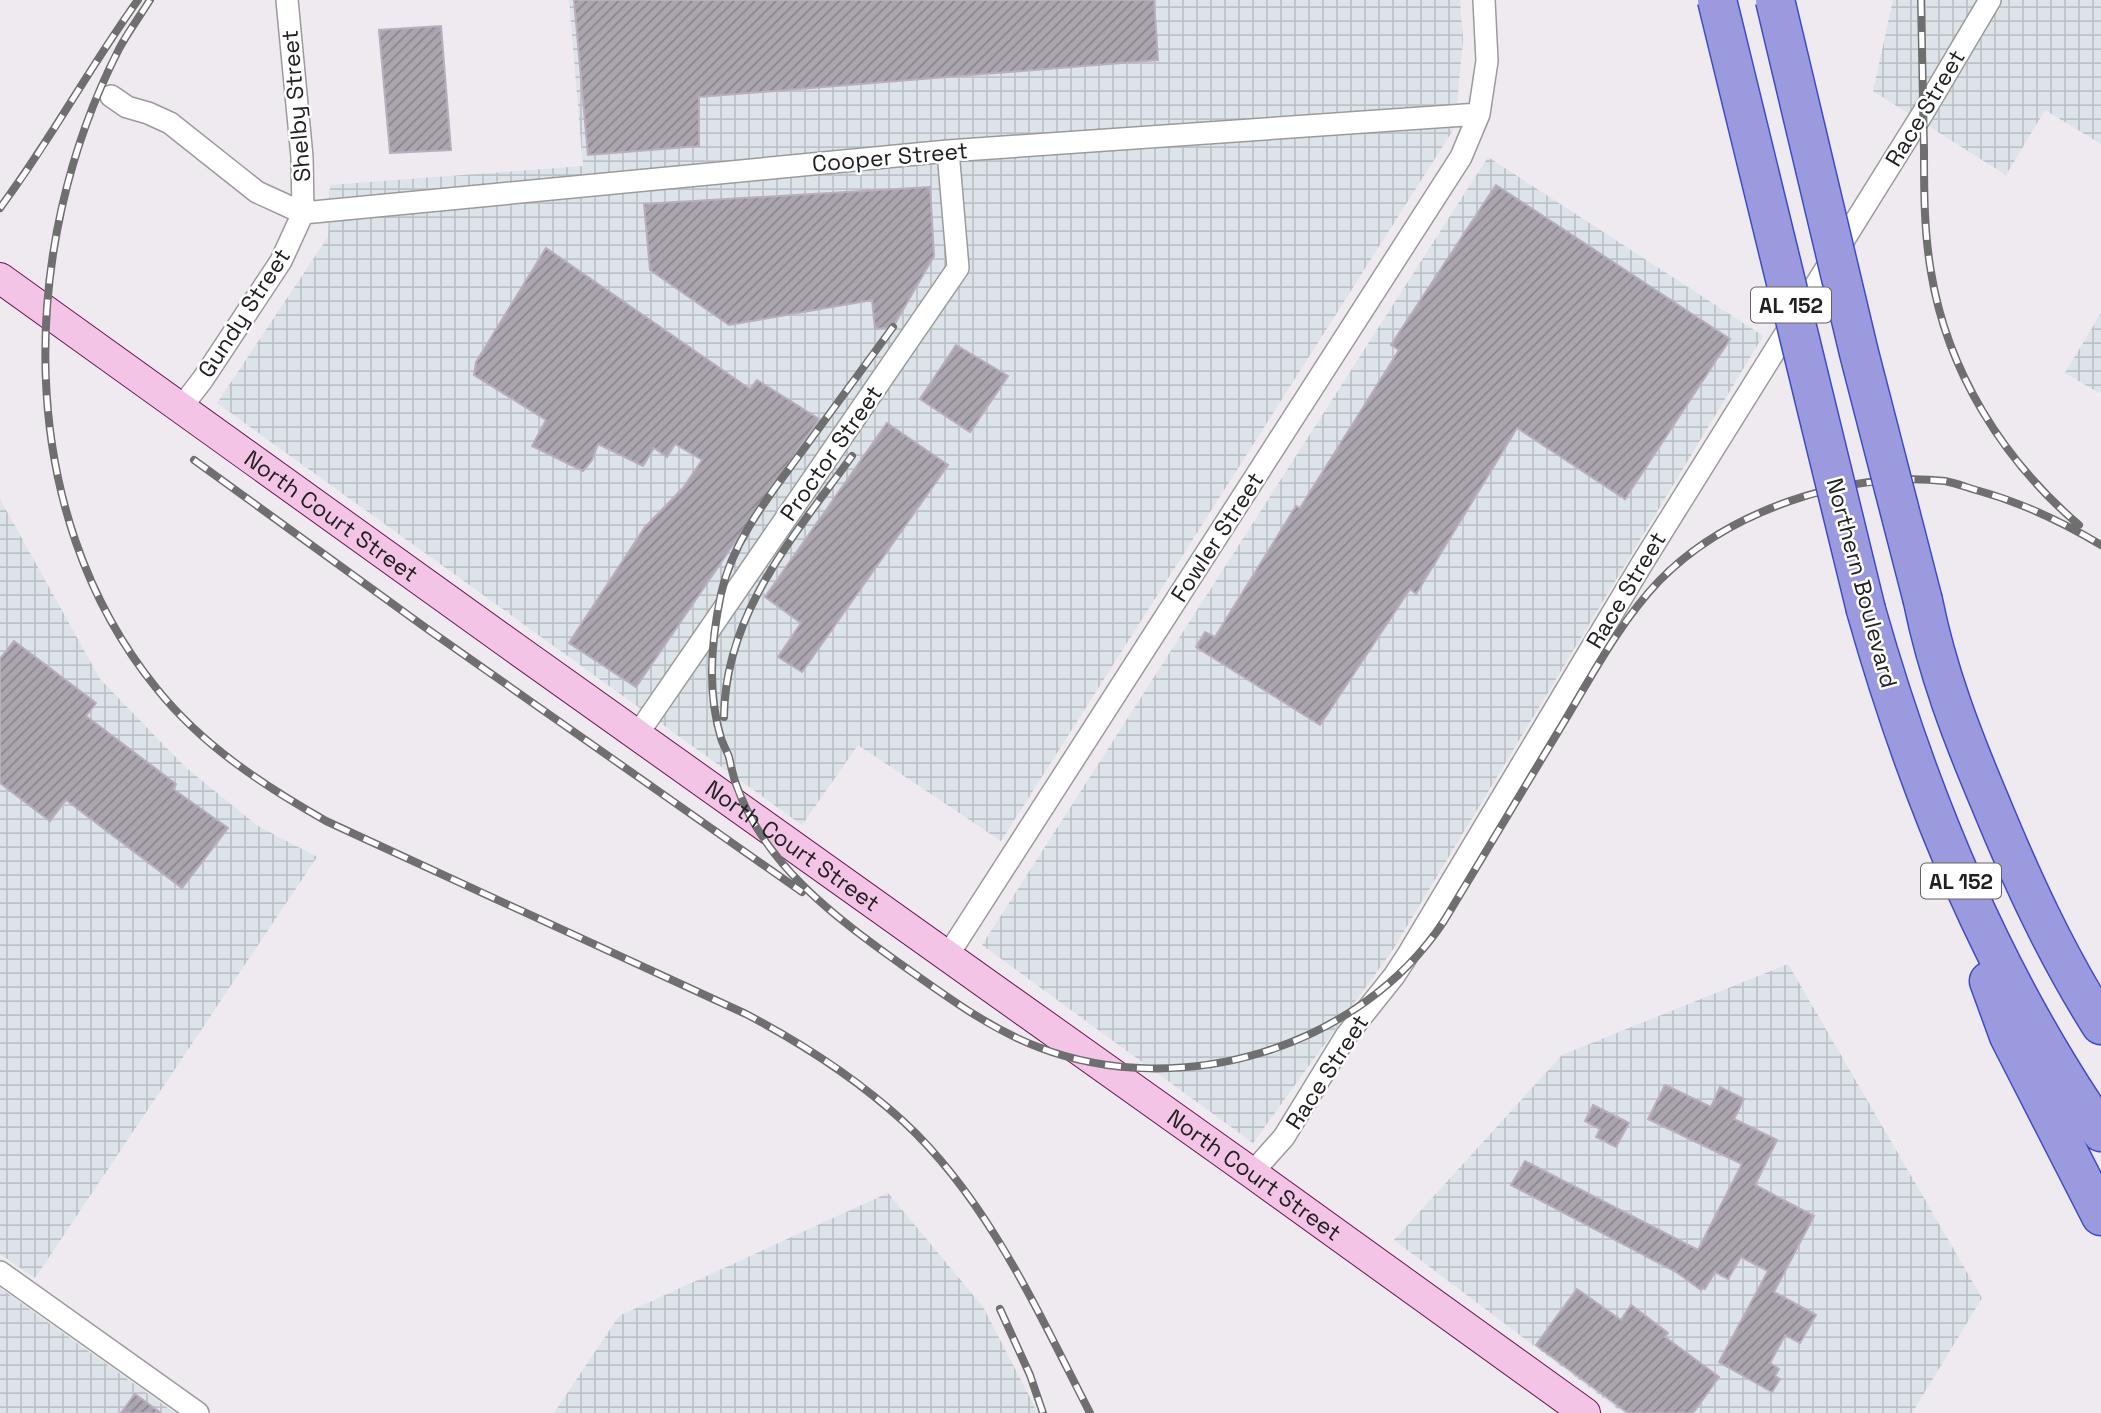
<svg xmlns="http://www.w3.org/2000/svg" width="2101" height="1413" viewBox="0 0 2101 1413" font-family="'Space Grotesk',sans-serif">
<style>
.industrial{fill:url(#industrial-grid)}
.building{fill:url(#building-hatch);stroke:#baadc0;stroke-width:2}
.lines{fill:none;stroke-linecap:round;stroke-linejoin:round}
.minor-casing{stroke:#9b9b9b;stroke-width:24}
.secondary-casing{stroke:#6e1250;stroke-width:32}
.motorway-casing{stroke:#3c4cc9;stroke-width:41}
.minor{stroke:#fff;stroke-width:21}
.secondary{stroke:#f3c4e6;stroke-width:30}
.motorway{stroke:#9c9ade;stroke-width:38}
.rail-casing{stroke:#6f6f6f;stroke-width:8}
.rail{stroke:#fff;stroke-width:5;stroke-dasharray:16;stroke-linecap:butt}
.motorway-bridge-casing{stroke:#3c4cc9;stroke-width:41;stroke-linecap:butt}
.motorway-bridge{stroke:#9c9ade;stroke-width:38}
.labels{text-anchor:middle;dominant-baseline:central;stroke-width:5;stroke-linejoin:round;paint-order:stroke}
.shield{fill:#fff;stroke:#646464;stroke-width:2}
.shield-label{font-size:21px;font-weight:bold;fill:#212121}
.street-label{font-size:23px;fill:#212121;stroke:#fff}
</style>
<defs>
<pattern id="industrial-grid" width="8" height="8" patternUnits="userSpaceOnUse" patternTransform="scale(1.75)"><rect width="8" height="8" fill="#dce3e9"/><path d="M0 4h8M4 0v8" fill="none" stroke="#bcc2c8"/></pattern>
<pattern id="building-hatch" width="6" height="6" patternUnits="userSpaceOnUse" patternTransform="scale(1.75)"><rect width="6" height="6" fill="#aba5ae"/><path d="M-1 1l2-2M0 6l6-6M5 7l2-2" fill="none" stroke="#8b868d"/></pattern>
</defs>
<rect width="100%" height="100%" fill="#efe9f0"/>
<path class="industrial" d="M569 0H1460L1463 39 1455 127 1001 841 858 745 802 825 217 403 328 237 330 185 583 166Z
M1893 0H2101V144L2045 110 2006 175 1873 91Z
M1488 157 1763 336 1392 951 1253 1143 982 945Z
M2101 313V394L2065 373Z
M0 499 100 679 185 767 258 826 317 857 35 1278 0 1254Z
M1788 964 1982 1298 1912 1413H1623L1394 1240 1562 1055Z
M888 1193 983 1307 1038 1413H554L619 1316Z
M0 1288 175 1413H0Z"/>
<path class="building" d="M574 0H1154L1158 60 699 97V146L588 155Z
M441 26 451 150 390 153 379 30Z
M1496 185 1730 339 1625 499 1517 428 1416 594 1410 589 1320 725 1196 647 1205 632 1215 637 1296 506 1300 508 1399 350 1391 345Z
M930 187 934 256 893 327 875 329 872 300 729 325 650 270 644 204Z
M546 248 750 389 757 380 819 419 636 687 569 643 645 527 683 488 702 460 675 444 667 457 654 448 643 466 598 444 592 460 583 471 532 446 546 420 474 375 476 362Z
M956 345 1008 376 970 432 920 399Z
M887 423 948 465 802 672 778 657 801 623 765 597Z
M14 641 96 703 86 716 176 784 173 789 228 828 182 888 66 800 50 821 0 783V659Z
M1665 1085 1711 1107 1720 1087 1744 1099 1734 1119 1777 1140 1755 1185 1814 1216 1774 1292 1816 1315 1800 1343 1785 1335 1770 1363 1779 1369 1775 1376 1780 1379 1772 1392 1719 1362 1768 1271 1741 1257 1728 1279 1715 1272 1705 1289 1703 1288 1701 1290 1676 1272 1511 1185 1525 1161 1698 1250 1742 1164 1648 1119Z
M1593 1105 1629 1123 1616 1147 1596 1137 1600 1129 1585 1121Z
M1577 1289 1621 1320 1631 1305 1668 1333 1665 1337 1719 1377 1693 1413H1628L1536 1345Z
M135 1394 161 1413H121Z"/>
<g class="lines">
<defs>
<path id="minor" d="M111 96 127 107 148 113 170 123 257 192 303 213 948 151 1479 114
M180 409 203 379 281 261 303 213 302 157 287 0
M637 735 958 268 948 151
M948 955 1461 157 1479 114 1487 61 1484 0
M1252 1173 1284 1137 1346 1036 1394 976 1409 953 1643 562 1923 113 1990 0
M0 1272 198 1413"/>
<g id="secondary">
<path id="s1" d="M0 278 515 648 1252 1173 1585 1413"/>
</g>
<path id="motorway" d="M1923 601C1937 671 1962 736 1990 802 2022 880 2056 954 2101 1025
M1866 610C1918 794 1992 974 2101 1132
M1989 981 2009 1036 2101 1216"/>
</defs>
<use href="#minor" class="minor-casing"/>
<use href="#secondary" class="secondary-casing"/>
<use href="#motorway" class="motorway-casing"/>
<use href="#minor" class="minor"/>
<use href="#secondary" class="secondary"/>
<use href="#motorway" class="motorway"/>
<defs>
<path id="rail" d="M150 0C140 16 128 32 119 49 18 246 12 511 157 689 203 746 263 785 326 821L746 1014C803 1044 856 1078 904 1122 989 1201 1038 1312 1090 1413
M1921 0C1922 50 1923 100 1924 150 1924 191 1924 231 1931 272 1947 371 2003 460 2079 525
M0 208C50 141 89 68 138 0
M893 327C863 368 833 409 803 450 770 495 733 539 721 594 711 641 707 692 721 738 723 745 727 751 729 757 731 766 733 776 736 784 764 865 835 917 902 965 945 995 988 1028 1038 1047 1180 1102 1360 1048 1444 921 1485 853 1526 785 1567 717 1595 670 1621 621 1659 581 1728 510 1847 471 1945 481 1955 483 1966 487 1976 490 2020 502 2061 521 2101 545
M194 460 426 628 802 892
M724 717C725 613 794 536 852 456
M1000 1309 1030 1375 1043 1413"/>
</defs>
<use href="#rail" class="rail-casing"/>
<use href="#rail" class="rail"/>
<defs>
<path id="motorway-bridge" d="M1717 0 1866 610
M1775 0 1859 353 1923 601"/>
</defs>
<use href="#motorway-bridge" class="motorway-bridge-casing"/>
<use href="#motorway-bridge" class="motorway-bridge"/>
</g>
<g class="labels">
<g class="shield">
<rect x="1751" y="287.5" width="80" height="35" rx="5"/>
<rect x="1921" y="863.5" width="80" height="35" rx="5"/>
</g>
<g class="shield-label">
<text x="1791" y="305">AL 152</text>
<text x="1961" y="881">AL 152</text>
</g>
<g class="street-label">
<text transform="translate(296 106) rotate(-95)">Shelby Street</text>
<text transform="translate(1925 108) rotate(-59)">Race Street</text>
<text transform="translate(890 157) rotate(-5)">Cooper Street</text>
<text transform="translate(244 313) rotate(-57)">Gundy Street</text>
<text transform="translate(831 453) rotate(-55)">Proctor Street</text>
<text stroke="none"><textPath href="#s1" startOffset="408">North Court Street</textPath></text>
<text transform="translate(1217 537) rotate(-57)">Fowler Street</text>
<text transform="translate(1862 583) rotate(75)">Northern Boulevard</text>
<text transform="translate(1626 590) rotate(-59)">Race Street</text>
<text stroke="none"><textPath href="#s1" startOffset="975">North Court Street</textPath></text>
<text transform="translate(1327 1072) rotate(-57)">Race Street</text>
<text stroke="none"><textPath href="#s1" startOffset="1542">North Court Street</textPath></text>
</g>
</g>
</svg>
